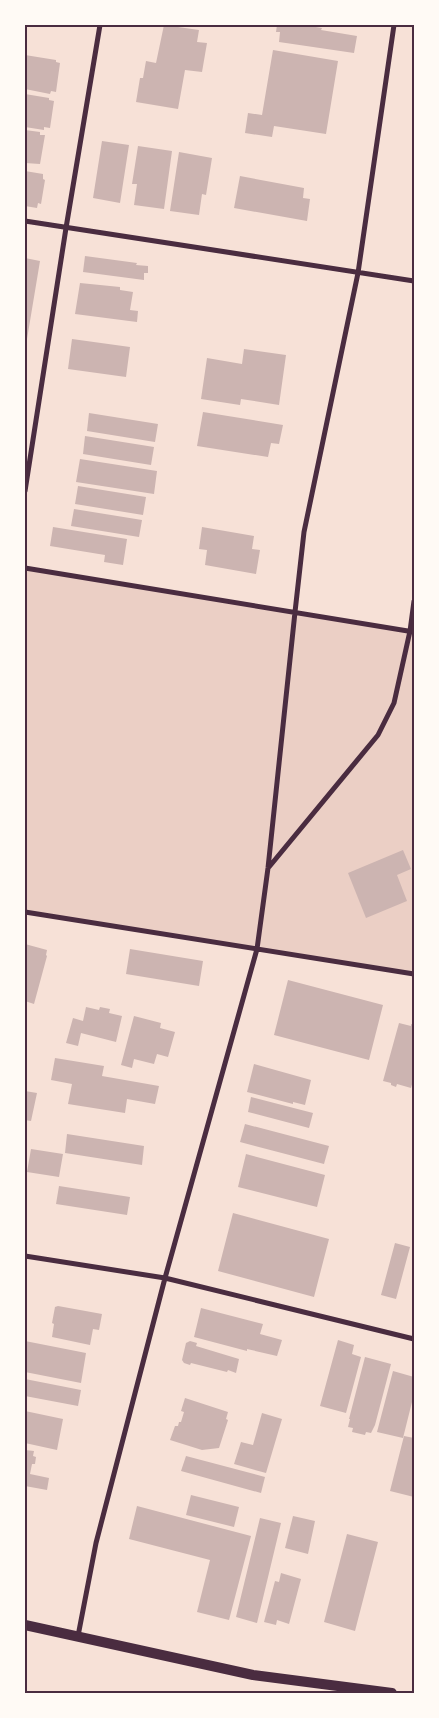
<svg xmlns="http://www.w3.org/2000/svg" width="439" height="1718" viewBox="0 0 439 1718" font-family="Cabin,sans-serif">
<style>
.green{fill:#ebcfc5}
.building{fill:#ccb4b1}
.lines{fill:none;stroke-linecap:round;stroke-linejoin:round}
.minor{stroke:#4a2c40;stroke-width:5}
.secondary{stroke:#4a2c40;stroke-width:10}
.neatline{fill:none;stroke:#4a2c40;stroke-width:2}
</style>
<rect width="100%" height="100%" fill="#f7e1d7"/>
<path class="green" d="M25 568 414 632V974L25 912Z"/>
<path class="building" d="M164 25 199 30 197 42 207 43 202 72 185 70 178 109 136 102 140 78H143L146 61 156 63Z
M277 25H303L322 28 321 30 357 36 354 53 279 42 280 32H276Z
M273 50 338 61 326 134 274 126 272 137 245 133 248 113 262 115Z
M25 55 56 60V62L60 63 56 92 51 91 50 94 25 89Z
M25 94 49 98V100L54 101 50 128 44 127V130L25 127Z
M25 130 40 132V135H45L40 164 25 163Z
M102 141 129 145 120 203 93 198Z
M138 146 172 151 164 209 134 205 137 184H132Z
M179 152 212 158 206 195 202 194 199 215 170 211Z
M25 171 43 174V179L45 180 41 204 38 203 37 208 25 206Z
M240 176 304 188 303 198 310 199 307 221 234 208Z
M85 256 137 263 136 265 148 266V273H144V280L83 272Z
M25 258 40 261 26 345H25Z
M80 283 120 287V290L133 292 130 310 138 311 137 322 75 314Z
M72 339 130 347 126 377 68 369Z
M244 349 286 355 279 405 241 399 240 405 201 399 207 358 242 364Z
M203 412 283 425 279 444 271 443 268 457 197 446Z
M89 413 158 424 155 442 87 431Z
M85 436 154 447 151 465 83 454Z
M80 459 157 471 154 494 76 482Z
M78 486 146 497 143 515 75 504Z
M74 509 142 520 139 537 71 526Z
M53 527 127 539 123 565 104 562 105 555 50 546Z
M202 527 254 536 252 549 260 550 256 574 205 565 207 550 199 549Z
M403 850 411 869 397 875 407 901 366 918 348 873Z
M25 944 47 950 46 955 47 956 34 1004 25 1001Z
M130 949 203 961 199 986 126 974Z
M288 980 383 1005 369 1060 274 1035Z
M86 1007 99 1010 100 1007 110 1009 109 1013 122 1016 116 1042 81 1033 78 1046 66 1043 73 1018 83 1021Z
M134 1016 161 1023 160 1028 175 1032 168 1057 157 1054 154 1064 134 1059 132 1068 121 1065Z
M399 1023 411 1026V1024L414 1025V1077L411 1088 397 1084 396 1087 391 1085V1083L383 1081Z
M55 1058 104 1066 102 1076 159 1086 155 1104 127 1099 125 1113 68 1104 72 1084 51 1080Z
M254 1064 311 1080 305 1105 293 1102V1104L247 1092Z
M25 1091 37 1093 31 1121 25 1120Z
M251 1097 313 1113 309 1128 248 1112Z
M245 1124 329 1146 324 1164 240 1142Z
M67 1134 144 1146 142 1165 65 1153Z
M31 1149 63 1154 59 1177 27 1172Z
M246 1154 325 1175 317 1207 238 1187Z
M59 1186 130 1197 127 1215 56 1204Z
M233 1213 329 1239 314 1297 218 1271Z
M395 1243 410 1247 396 1299 381 1295Z
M58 1306 102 1314 99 1330 93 1329 90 1345 52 1337 54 1324 52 1323 55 1307Z
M201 1308 263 1324 260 1334 282 1340 277 1356 247 1349V1351L194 1337Z
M338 1340 354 1345 352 1354 361 1357 346 1413 320 1406Z
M25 1341 86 1353 81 1383 25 1372Z
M190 1341 197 1343 196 1346 239 1359 236 1373 228 1370 227 1372 191 1363 190 1365 184 1363 182 1360 186 1343Z
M365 1357 391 1364 375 1425 371 1433 366 1432 365 1435 352 1432 353 1428 348 1427 350 1419H349Z
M393 1371 414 1377V1394L403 1438 377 1432Z
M25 1379 81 1390 78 1406 25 1396Z
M185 1398 228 1412 226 1419 228 1420 219 1448 202 1450 170 1440 175 1426H178L179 1422H181L184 1412 181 1411Z
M25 1411 63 1419 57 1450 25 1443Z
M262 1413 282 1419 266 1473 234 1464 241 1442 253 1445Z
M404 1436 414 1438V1497L390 1491Z
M25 1450 34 1451 33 1456 36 1457 35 1464H32L30 1474 49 1478 47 1490 25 1486Z
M186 1456 265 1477 261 1493 181 1471Z
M191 1495 239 1507 234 1527 186 1515Z
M137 1506 251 1536 229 1620 197 1612 210 1560 129 1539Z
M293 1516 315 1521 308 1554 285 1548Z
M260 1518 281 1523 257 1623 236 1617Z
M347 1534 378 1542 355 1631 324 1622Z
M281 1573 301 1579 289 1624 277 1620 276 1625 264 1622 275 1581 279 1582Z"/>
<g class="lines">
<path class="minor" d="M25 221 414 281
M25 491 66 228 100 25
M25 568 414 632
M269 867 378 735 394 703 410 631 414 601
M25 912 414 974
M25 1256 165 1278 414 1339
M78 1636 96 1543 165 1278 257 949 268 868 295 612 304 532 358 273 394 25"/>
<path class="secondary" d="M25 1625 253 1675 392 1693"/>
</g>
<rect width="439" height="1718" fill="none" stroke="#fffaf5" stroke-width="52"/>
<rect x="26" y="26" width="387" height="1666" class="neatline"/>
</svg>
